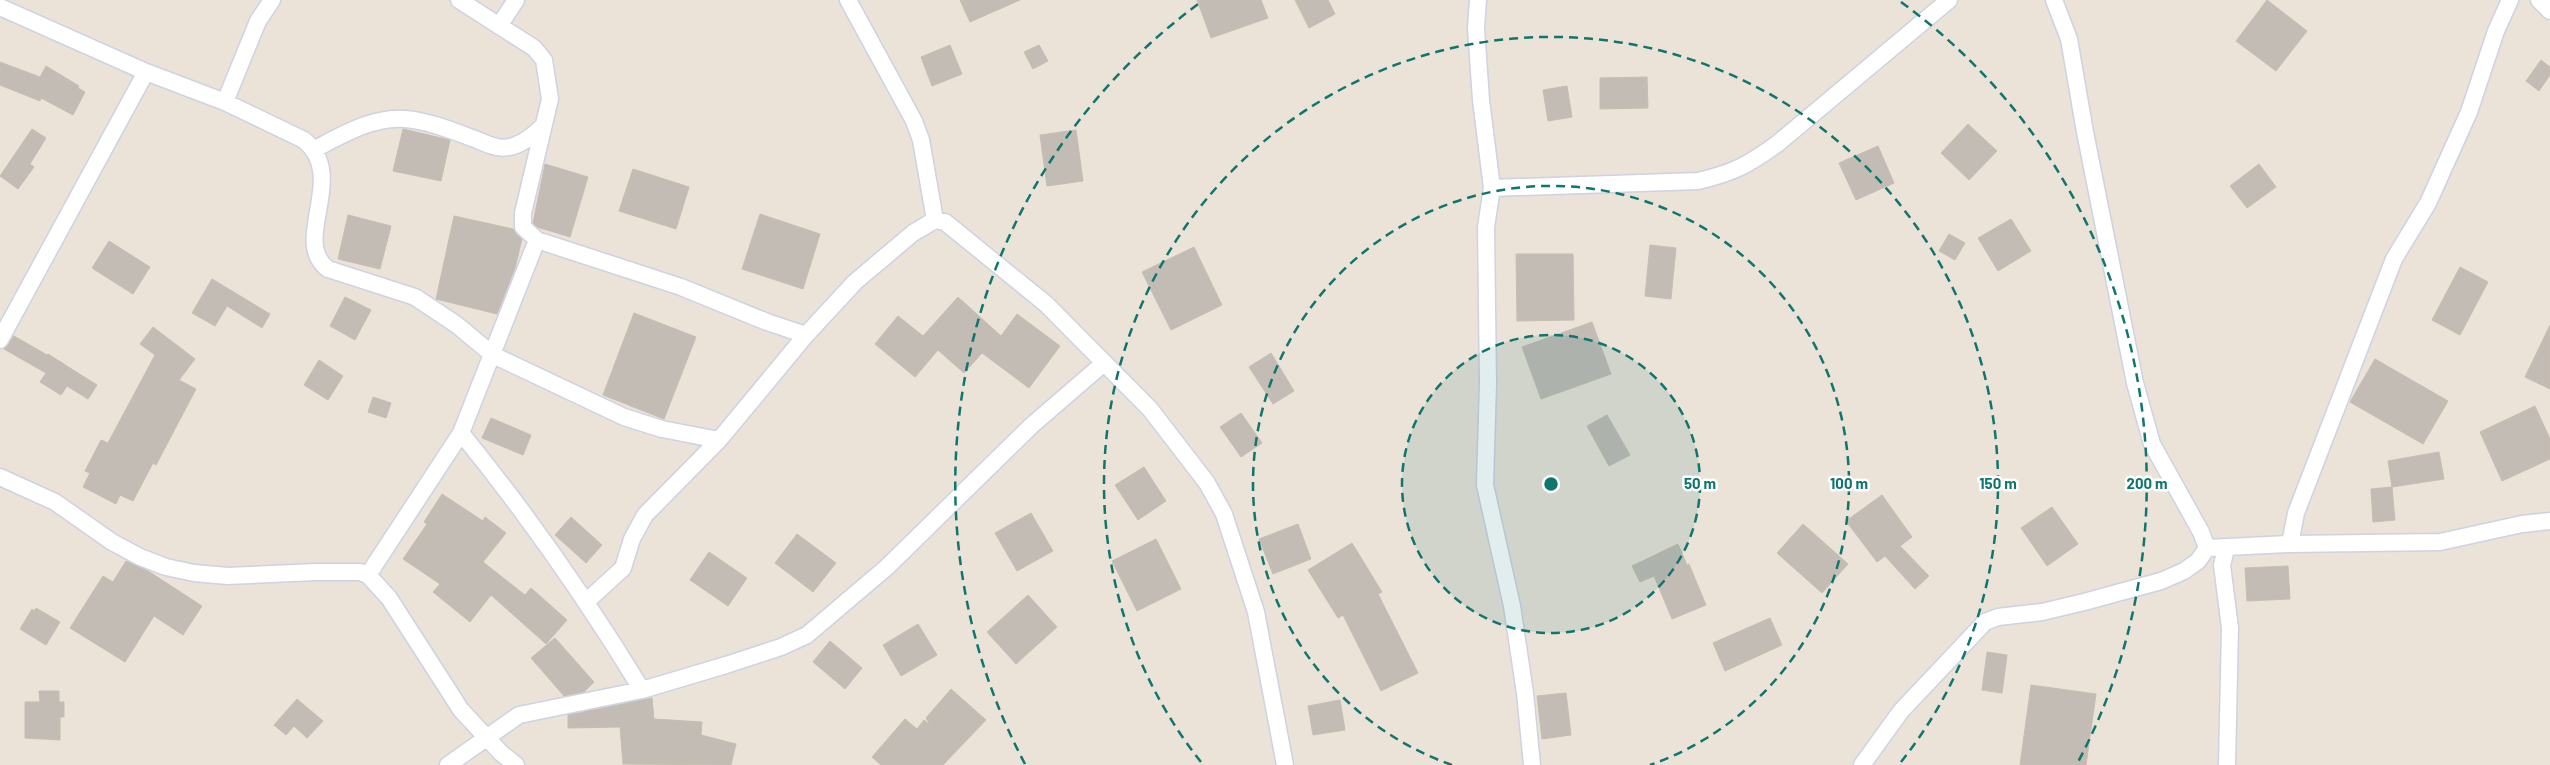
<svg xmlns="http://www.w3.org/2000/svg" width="2550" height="765" viewBox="0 0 2550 765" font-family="Barlow,sans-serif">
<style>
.building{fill:#c3bcb5;stroke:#c6beb2}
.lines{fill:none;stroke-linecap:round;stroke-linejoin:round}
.minor-casing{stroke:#ced2e2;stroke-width:19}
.minor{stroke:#fff;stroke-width:16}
.ring{fill:none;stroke:#0f766e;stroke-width:2.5;stroke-dasharray:9 6}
.centre{fill:#0f766e;stroke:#fff;stroke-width:2.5}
.ring-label{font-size:15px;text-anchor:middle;font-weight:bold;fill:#0f766e;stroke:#fff;stroke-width:5;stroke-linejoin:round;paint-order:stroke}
</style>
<rect width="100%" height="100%" fill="#ebe2d8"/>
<path class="building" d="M960 0H1020L970 22Z
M1197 0H1261L1268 18 1211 38Z
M1295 0H1328L1335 14 1309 28Z
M2267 0 2307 31 2276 71 2236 41Z
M950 45 962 74 932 86 921 57Z
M1039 45 1048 61 1033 69 1024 52Z
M2541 60 2550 67V75L2539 91 2526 81Z
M0 62 40 77 46 66 79 86 78 88 85 92 73 115 41 98 40 101 0 85Z
M1647 77 1648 108 1600 109V78Z
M1567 86 1572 117 1548 121 1543 90Z
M1968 124 1997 151 1969 180 1941 153Z
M32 129 46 138 30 164 34 167 18 189 0 176Z
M403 129 450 140 441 181 393 171Z
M1076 130 1083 181 1047 186 1040 135Z
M1878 146 1894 183 1856 200 1839 163Z
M545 164 588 177 570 237 537 227 533 223Z
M2259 164 2276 187 2247 208 2230 186Z
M633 169 689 187 676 229 619 211Z
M760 214 820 234 803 289 742 269Z
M348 215 391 226 380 269 338 259Z
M454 216 513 229 522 239 515 268 497 314 436 299Z
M2011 219 2031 251 1998 271 1978 238Z
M1949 234 1965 243 1955 260 1939 251Z
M109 241 150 267 133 294 92 268Z
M1650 245 1676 248 1671 299 1645 296Z
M1194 247 1222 305 1171 330 1142 272Z
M1516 254H1573L1574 320 1517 321Z
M2460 267 2488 282 2460 335 2432 320Z
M212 279 270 314 262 328 227 306 215 326 192 313Z
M345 297 371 310 355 340 330 326Z
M958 297 1001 336 1017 314 1060 346 1029 388 982 353 964 373 938 350 915 377 875 344 898 316 923 336Z
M634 313 696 337 664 419 603 395Z
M1592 322 1611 374 1541 399 1522 347Z
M2550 325V389L2525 377Z
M153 327 195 359 179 380 196 389 156 465 153 463 133 501 120 495 116 504 83 487 90 473 85 471 101 440 108 443 155 355 140 344Z
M14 336 47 355 48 354 97 385 88 399 67 386 61 395 40 382 46 373 4 349Z
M1271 353 1294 391 1273 404 1249 367Z
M2375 359 2448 401 2423 444 2350 402Z
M319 360 343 376 328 400 304 385Z
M373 397 391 403 386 418 368 412Z
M2535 406 2550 439V459L2502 481 2480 432Z
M1241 413 1262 443 1241 457 1220 427Z
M1607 415 1630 455 1609 466 1587 426Z
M491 418 531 435 523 455 482 438Z
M2439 452 2444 479 2392 487 2388 461Z
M1144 467 1166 501 1138 520 1115 485Z
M2392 487 2395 520 2373 522 2371 489Z
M442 494 483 521 485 517 506 533 483 562 525 595 531 588 567 620 546 644 491 595 470 622 433 592 440 584 403 559 427 524 424 522Z
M1882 495 1912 537 1900 546 1929 576 1915 589 1885 556 1877 562 1846 521Z
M2052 507 2078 544 2047 566 2021 528Z
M1031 513 1053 551 1017 571 995 533Z
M571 517 602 545 586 563 555 535Z
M1298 524 1311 559 1273 574 1259 539Z
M1803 524 1848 564 1822 593 1777 553Z
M797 534 836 563 813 592 775 563Z
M1156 539 1181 589 1137 611 1112 561Z
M1352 543 1382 592 1378 594 1418 673 1381 691 1343 615 1338 618 1308 570Z
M1678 544 1687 565 1689 564 1706 605 1672 619 1654 576 1640 582 1632 566Z
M709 552 747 578 728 606 690 580Z
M126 561 148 571 202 606 183 635 154 616 125 662 70 628 103 576 113 582Z
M2288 566 2290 599 2247 601 2245 568Z
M1028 595 1057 627 1016 664 987 632Z
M36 608 60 622 46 645 20 629 32 609 34 611Z
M1770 618 1782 645 1725 671 1713 643Z
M918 624 937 655 901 676 883 645Z
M555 638 594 682 584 692 564 696 531 658Z
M830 641 862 668 845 689 813 662Z
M1987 652 2007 655 2002 693 1982 690Z
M2031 685 2096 694 2086 765H2020Z
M951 689 986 720 943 765H881L872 757 905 719 917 729 924 720 930 725 926 718Z
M39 691H59V702H64V717H60V740L25 738V702H40Z
M1566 693 1571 735 1542 739 1537 696Z
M652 698 654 719 702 722 701 735 736 744 731 765 623 764 620 727 568 728V715Z
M297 699 323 721 307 738 294 726 286 735 274 725Z
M1340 700 1345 730 1313 735 1308 706Z"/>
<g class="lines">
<defs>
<path id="minor" d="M459 0 534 48 544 60 550 99 523 213V227L537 240 681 287 767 322 806 335 855 282 913 233 935 220 945 222 1046 304 1150 409 1207 483 1224 514 1256 612 1285 765
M848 0 914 121 921 140 935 220
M1478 0 1476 28 1481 100 1492 188 1486 227 1488 383 1485 485 1512 606 1525 693 1532 765
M2054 0 2069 39 2085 132 2135 383 2152 444 2201 532 2207 548
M2539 0 2550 11
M0 7 146 72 225 102 304 140C349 177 290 241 328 269L415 297 457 325 493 355 624 417 662 429 719 440 806 335
M499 26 516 0
M225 102 258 21 272 0
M315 149C342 135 374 116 405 119 429 121 453 131 475 139 482 142 490 146 497 147 515 151 532 137 544 125
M1492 188 1698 181C1733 173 1748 165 1777 144L1949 0
M537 240 461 433C528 515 587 600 642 690
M0 340 146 72
M0 477 55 502 112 542 140 557 166 567 194 573 228 576 316 572H360L368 575 389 598 461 710 501 753 516 765
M2290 544 2296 513 2394 259 2428 203 2469 112 2496 31 2510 0
M2207 548 2290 544 2440 542 2522 524 2550 521
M2226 549 2222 565 2230 628 2227 765
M368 575 461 433
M587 601 623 568 632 539 645 515 719 440
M448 765 519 715 642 690 726 665 781 647 807 635 887 567 1031 426 1104 363
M1862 765 1901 711 1985 622 1998 617 2042 612 2084 602 2161 581 2184 571 2198 561 2207 548"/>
</defs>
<use href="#minor" class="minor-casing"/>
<use href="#minor" class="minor"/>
</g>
<circle cx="1551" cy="484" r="149" fill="#0f766e" fill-opacity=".12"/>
<g class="ring">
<circle cx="1551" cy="484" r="149"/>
<path d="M1452 765A298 298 0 1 1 1650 765"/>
<path d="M1201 762A447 447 0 1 1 1901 762"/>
<path d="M1025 764A596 596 0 0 1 1201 2M1901 2A596 596 0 0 1 2077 764"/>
</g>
<circle cx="1551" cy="484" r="8" class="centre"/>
<g class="ring-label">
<text x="1700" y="489">50 m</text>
<text x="1849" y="489">100 m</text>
<text x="1998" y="489">150 m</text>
<text x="2147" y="489">200 m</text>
</g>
</svg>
